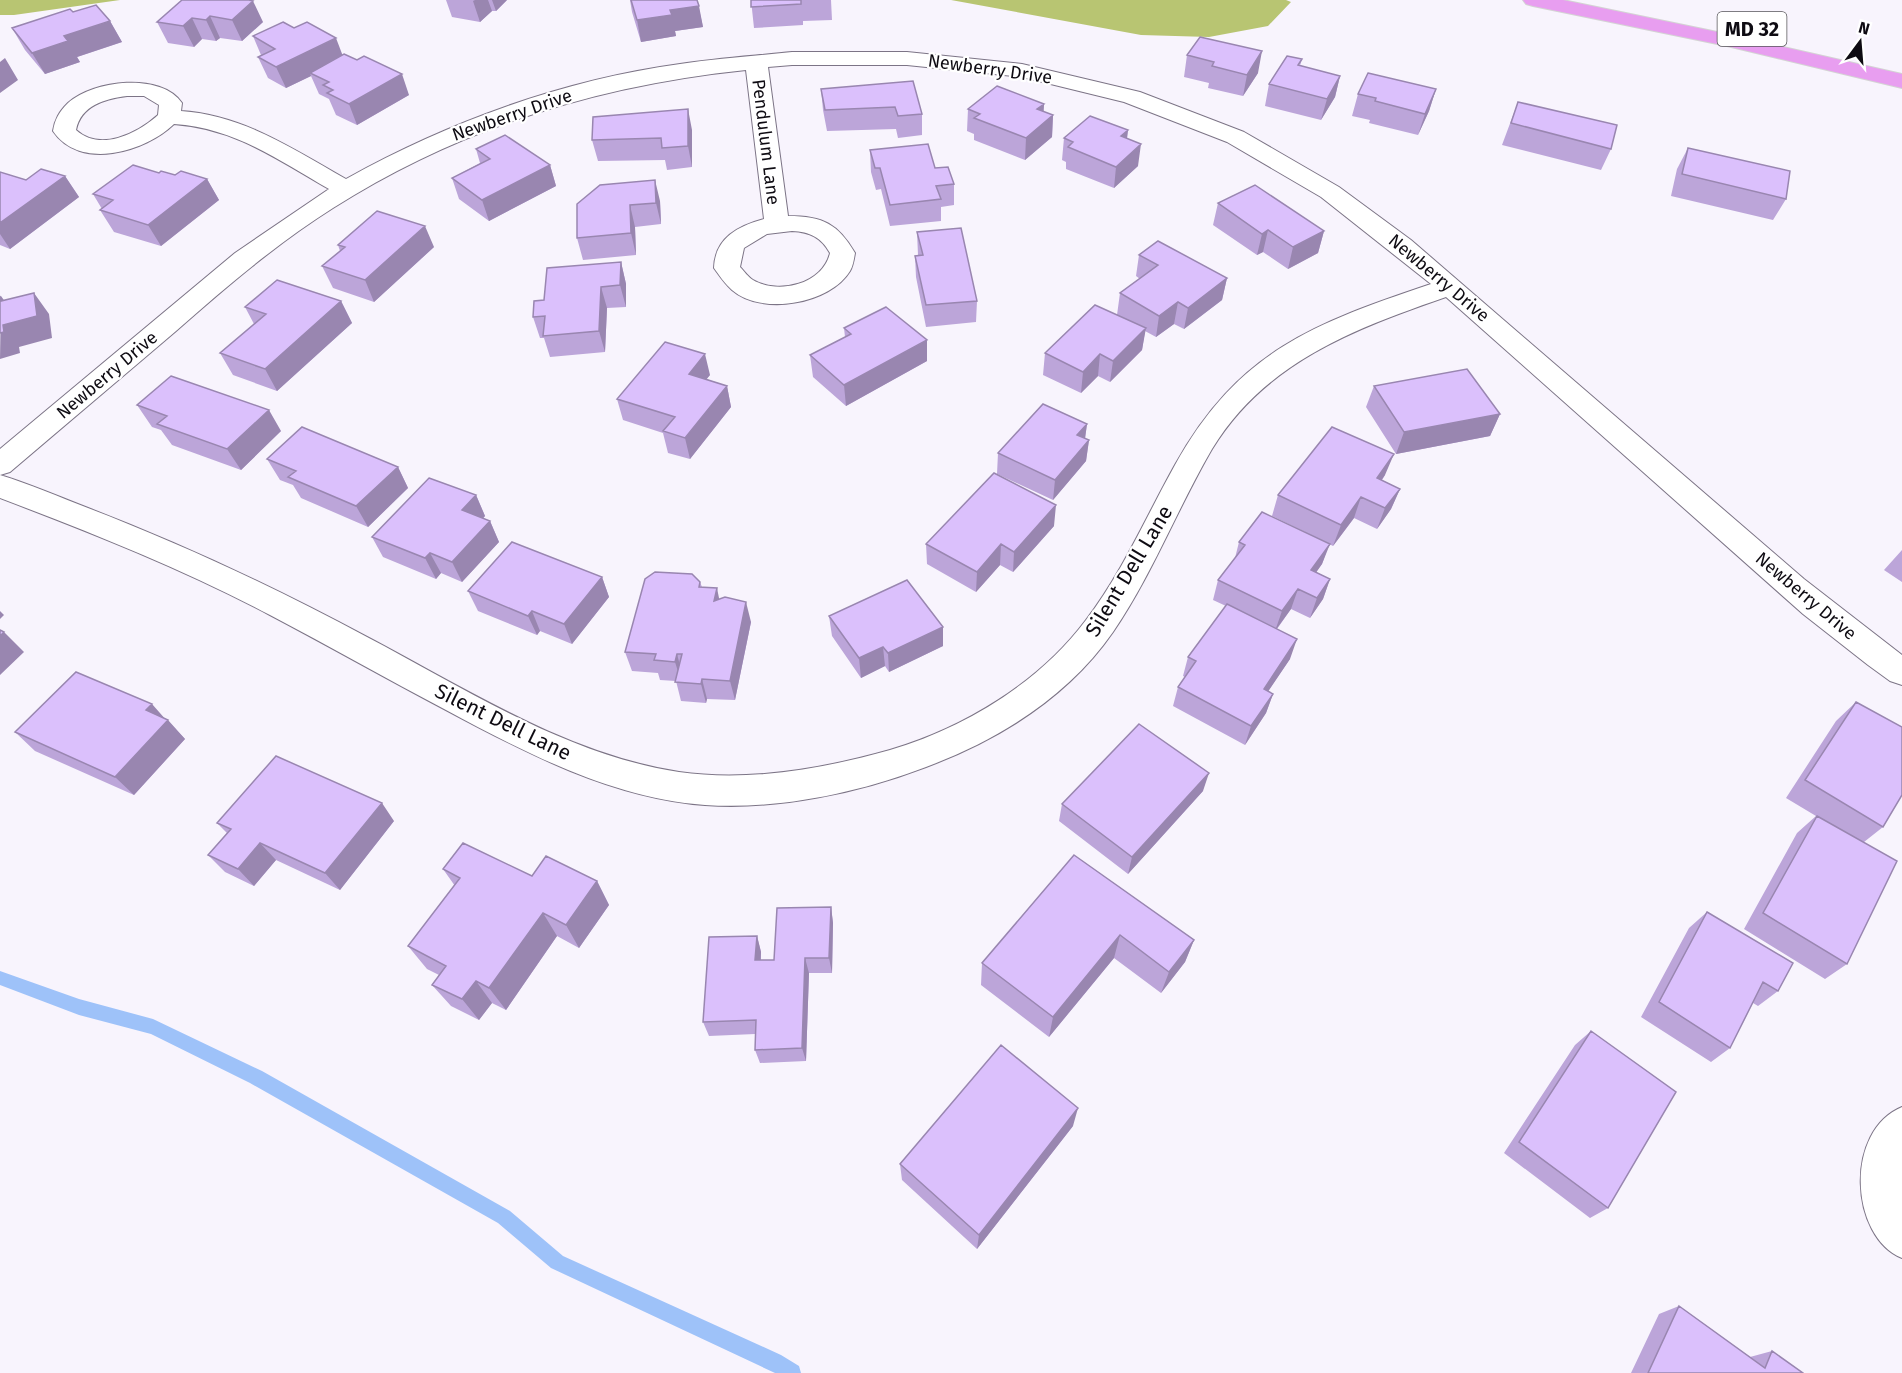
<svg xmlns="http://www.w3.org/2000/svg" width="1902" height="1373" viewBox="0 0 1902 1373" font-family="'Fira Sans',sans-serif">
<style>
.forest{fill:#b8c572}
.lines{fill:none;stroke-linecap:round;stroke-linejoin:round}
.stream{fill:#9ec2f9;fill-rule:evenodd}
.street-casing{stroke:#7c7486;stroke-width:2}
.highway-casing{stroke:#d4d3d4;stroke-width:2}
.street{fill:#fff;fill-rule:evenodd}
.highway{fill:#e89ef0;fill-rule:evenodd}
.wall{fill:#bca5d9}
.shaded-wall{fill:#9986b0}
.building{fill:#dbc0fc;stroke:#9986b0;stroke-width:1.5}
.labels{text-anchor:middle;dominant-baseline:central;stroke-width:4.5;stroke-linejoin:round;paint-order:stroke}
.far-street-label{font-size:18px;fill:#0e0b12;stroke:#fff}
.shield{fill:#fff;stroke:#565459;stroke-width:1.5}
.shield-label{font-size:20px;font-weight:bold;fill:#0e0b12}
.street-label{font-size:21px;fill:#0e0b12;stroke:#fff}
</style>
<rect width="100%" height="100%" fill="#f8f4fd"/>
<path class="forest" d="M0 0H120L14 15H0Z
M951 0H1286L1291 2 1268 26 1209 37 1141 35Z"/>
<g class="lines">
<path class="stream" d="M0 971 79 999 153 1019 262 1071 510 1211 563 1256 781 1355 799 1366 801 1373H775L551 1268 498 1223 250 1083 151 1034 79 1015 0 985Z"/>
<defs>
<path id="street" d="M792 52H907L1022 64 1140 92 1244 132 1339 187 1411 240 1804 579 1902 655V685L1890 681 1868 665 1803 614 1446 297C1354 329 1265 362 1212 449 1177 509 1152 575 1113 632 1068 697 998 740 926 767 858 793 778 810 705 805 612 798 526 753 446 710 387 679 329 646 270 615 183 569 92 533 0 498V449L235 253 329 189C278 160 235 128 174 124 145 152 80 171 53 131 55 119 59 112 68 103 93 80 161 72 182 103L181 111C243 115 293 149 346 179 448 122 563 80 680 64 718 58 754 56 792 52ZM792 65H907L1022 77 1124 102 1227 142 1321 197 1431 284C1315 323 1238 351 1175 465 1146 517 1122 573 1086 620 1039 683 964 728 890 750 823 769 748 782 679 772 567 755 466 689 367 637 276 588 184 545 88 508 59 497 30 484 0 475L10 472C65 425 121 378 176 331 226 287 276 244 333 208 459 128 599 85 746 70L764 219C738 226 715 238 714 268 719 275 725 284 732 290 762 316 830 304 850 271 853 266 854 259 855 253 838 224 823 216 788 216L768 67ZM127 96H144L159 105 158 115C137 134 100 152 76 130 81 105 105 99 127 96ZM792 231C810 232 821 237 830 253 823 284 779 295 753 280 748 277 744 271 740 267L744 248 767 234Z
M1902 1107V1258C1850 1237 1844 1131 1902 1107Z"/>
<path id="highway" d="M1523 0H1563L1727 34 1902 74V88L1727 46 1533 6 1526 4Z"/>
</defs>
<use href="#street" class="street-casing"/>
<use href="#highway" class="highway-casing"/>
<use href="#street" class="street"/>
<use href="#highway" class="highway"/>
</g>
<path class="wall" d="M182 0 263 22 242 41 220 38 216 41 202 39 194 47 168 43 157 22Z
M446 0H507L496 11H492L480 22 452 17Z
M630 0H697L703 27 675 31 676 36 641 42 632 12Z
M751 0H831L832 20 803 21V25L754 28Z
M73 12 110 21 122 42 77 57 80 62 45 74 25 50 12 28Z
M253 36 342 55 409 95 357 125 336 115 329 99 319 94 311 76 286 88 268 78 258 57 261 55Z
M1187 55 1258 73 1243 96 1208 88 1209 83 1184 77Z
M1302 59 1300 66 1340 76 1335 97 1321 120 1265 106 1269 84Z
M821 89 922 114V135L898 138 896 129 827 131 823 110Z
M1436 89 1429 111 1418 135 1369 123 1370 120 1352 116 1358 94Z
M1518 102 1611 149 1601 170 1502 145Z
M1044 104 1043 112 1053 115 1052 137 1025 160 974 140V134L967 131 968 109Z
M692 130V167L667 170 665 160 598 161 592 140Z
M1128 130 1127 139 1138 166 1114 188 1066 169V162L1062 160 1064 138Z
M1688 148 1786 199 1773 220 1671 196 1677 169Z
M476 149 550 165 556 186 489 221 459 199 452 178 480 163Z
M870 150 935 168 954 184V205L941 207V221L890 226 881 189 876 190 871 172Z
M0 172 26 180 65 176 79 197 10 249 0 245Z
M159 173 207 179 219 200 161 246 114 232 100 210 102 209 93 194Z
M660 201 661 224 635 227 636 255 583 260 577 238V204Z
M1218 203 1324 231 1318 253 1288 269 1263 252 1257 255 1213 225Z
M917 232 977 301 976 322 926 327 916 277 915 256 918 255Z
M338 245 434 247 374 302 333 288 322 266 340 251Z
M1139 255 1227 278 1222 300 1184 329 1174 324 1156 337 1145 331 1142 350 1110 382 1098 376 1081 393 1043 375 1045 353 1117 315 1120 293 1140 279 1136 276Z
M621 262 626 284V307L607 308 605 352 550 357 544 338H540L533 317 544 300Z
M341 301 352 323 277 391 233 375 220 353 254 324 245 307Z
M844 328 927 361 846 406 813 377 810 355 845 337Z
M710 375 706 379 727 386 731 407 690 459 668 453 663 433 623 420 617 399Z
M1374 386 1500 414 1490 436 1396 454 1366 407Z
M137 405 281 431 241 470 172 445 161 430 152 427Z
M1087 424 1085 439 1089 440 1086 461 1053 500 997 474 998 453Z
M267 459 398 467 408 488 368 527 301 498 293 485 280 480Z
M1385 475 1382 480 1400 489 1391 509 1377 529 1354 518 1333 546 1329 544 1322 564 1316 572 1330 579 1323 599 1310 618 1291 609 1277 629 1290 659 1268 691 1273 694 1266 713 1245 745 1173 706 1178 687 1185 677 1183 676 1188 657 1226 606 1213 600 1218 580 1235 558 1239 542 1305 532 1272 516 1278 495Z
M476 495 485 516 483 518 490 521 499 542 462 582 441 573 436 579 383 557 372 537Z
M1054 526 1013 572 1000 565 976 592 927 564 926 544Z
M1902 550V582L1884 570Z
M602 577 609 597 572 644 540 631 537 635 478 611 468 591Z
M700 582 702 587 751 622 735 700 707 699 706 703 681 701 676 681 660 680 658 673 632 671 625 652Z
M829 616 943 646 889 672 885 666 861 678 832 636Z
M1856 702 1883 827 1864 842 1847 964 1825 979 1744 929 1797 833 1816 816 1786 798 1836 721Z
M165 718 185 739 134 795 35 751 15 732Z
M1203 791 1128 874 1059 821 1062 804Z
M394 821 340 890 276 860 254 886 225 872 208 855 227 833 217 823Z
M1074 855 1194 940 1185 962 1161 993 1114 958 1049 1037 981 985 982 963Z
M443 869 597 881 609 905 579 948 557 936 506 1010 492 1003 479 1020 451 1006 432 985 439 975 427 969 408 946 455 886Z
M831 907 833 923 832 973H809L806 1061 760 1063 755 1050V1034L709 1036 703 1022 757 936 761 952V960H774Z
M1707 912 1778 991 1758 1006 1753 1003 1730 1048 1711 1062 1641 1017 1689 928Z
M1591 1031 1608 1208 1590 1218 1504 1153 1575 1045Z
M1073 1126 977 1249 902 1180 900 1164Z
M1679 1306 1750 1357 1772 1351 1803 1373H1631L1659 1314Z"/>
<path class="shaded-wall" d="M475 0H488L492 11 480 22 473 1Z
M492 0H507L496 11Z
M253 1 263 22 242 41 232 20Z
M699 6 703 27 675 31 676 36 641 42 637 20 670 10Z
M210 16 220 38 216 41 206 20Z
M192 18 202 39 194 47 183 26Z
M110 21 122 42 77 57 80 62 45 74 32 53 64 36Z
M336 38 344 59 310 73 311 76 286 88 276 67Z
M1262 51 1258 73 1243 96 1247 75Z
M5 58 18 80 0 93V62Z
M402 74 409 95 357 125 349 104Z
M1340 76 1335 97 1321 120 1327 99Z
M1436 89 1429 111 1418 135 1425 114Z
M1044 104 1043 124 1053 115 1052 137 1025 160 1026 138 1037 109Z
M688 109 692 130V167L688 146Z
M1128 130 1125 152 1121 136Z
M1141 144 1138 166 1114 188 1116 167Z
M550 165 556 186 489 221 482 200Z
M65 176 79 197 10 249 0 234V223Z
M207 179 219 200 161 246 148 225Z
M655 180 660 201 661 224 656 203Z
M630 205 635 227 636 255 631 233Z
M425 226 434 247 374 302 365 280Z
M1268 230 1263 252 1257 255 1262 234Z
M1324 231 1318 253 1288 269 1293 247Z
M621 262 626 284V307L620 285Z
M1227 278 1222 300 1184 329 1188 308Z
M601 287 607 308 605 352 599 331Z
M34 293 49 314 52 338 19 347 20 353 0 359 1 296 16 317Z
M341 301 352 323 277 391 265 369Z
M1178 302 1174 324 1156 337 1159 316Z
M1146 328 1142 350 1110 382 1113 361Z
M927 340V361L846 406 844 385Z
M705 354 710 375 694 395 689 374Z
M1100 354 1098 376 1081 393 1083 372Z
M727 386 731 407 690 459 685 438Z
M269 410 281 431 241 470 227 449Z
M1500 414 1490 436 1396 454 1404 432Z
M1087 424 1084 445 1077 435Z
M1089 440 1086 461 1053 500 1055 480Z
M1394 454 1385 475 1369 498 1377 478Z
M398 467 408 488 368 527 356 506Z
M1400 489 1391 509 1377 529 1385 508Z
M476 495 485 516 472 531 462 510Z
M1361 497 1354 518 1333 546 1341 525Z
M1056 505 1054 526 1013 572 1014 552Z
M490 521 499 542 462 582 452 562Z
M1001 544 1000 565 976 592 977 572Z
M1330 544 1322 564 1304 590 1311 570Z
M430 553 441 573 436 579 425 558Z
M602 577 609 597 572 644 564 624Z
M1330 579 1323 599 1310 618 1317 598Z
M717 588 721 608 714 601Z
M1298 589 1291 609 1275 631 1282 611Z
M746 602 751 622 735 700 730 681Z
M0 611 4 615 0 619Z
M532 611 540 631 537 635 528 616Z
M943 627V646L889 672 888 653Z
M4 632 24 652 0 675V636Z
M1297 639 1290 659 1257 708 1264 689Z
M883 647 885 666 861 678 859 658Z
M677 654 682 673 681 681 675 662Z
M702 679 707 699 706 703 701 684Z
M1273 694 1266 713 1245 745 1251 726Z
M152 704 167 721 168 720 185 739 134 795 115 777 146 710Z
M1209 773 1203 791 1128 874 1132 857Z
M382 803 394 821 340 890 325 873Z
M260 843 276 860 254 886 238 869Z
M597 881 609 905 579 948 566 925Z
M831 907 833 923 832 973 829 958Z
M543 913 557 936 506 1010 489 988Z
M1120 935 1114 958 1049 1037 1053 1017Z
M757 936 761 952 760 975 755 960Z
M1194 940 1185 962 1161 993 1169 972Z
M805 958 809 973 806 1061 802 1048Z
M476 981 492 1003 479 1020 462 999Z
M1078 1108 1073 1126 977 1249 979 1235Z"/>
<path class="building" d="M182 0H249L253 1 232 20 210 16 206 20 192 18 183 26 157 22Z
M631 0H697L699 6 670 10 672 15 637 20Z
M751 0H801V4L751 7Z
M96 5 110 21 64 36 68 41 32 53 12 28 70 9 73 12Z
M283 22 294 28 307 22 336 38 276 67 258 57 275 49 253 36Z
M1200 37 1262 51 1247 75 1212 66 1214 62 1187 55Z
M344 54 357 60 364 56 402 74 349 104 327 93 333 90 323 85 329 82 310 73Z
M1287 56 1302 59 1298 65 1340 76 1327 99 1269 84Z
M1368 73 1436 89 1425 114 1375 101 1376 98 1358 94Z
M913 81 922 114 898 116 895 107 825 110 821 89Z
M997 86 1044 104 1037 109 1053 115 1026 138 974 118 980 114 968 109Z
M1518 102 1617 125 1611 149 1511 123Z
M688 109V146L662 148 661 138 592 140 593 117Z
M1090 116 1128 130 1121 136 1141 144 1116 167 1068 147 1073 142 1064 138Z
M505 135 550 165 482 200 452 178 490 159 476 149Z
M928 144 935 168 948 167 954 184 936 186 941 199 890 205 880 168H875L870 150Z
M1688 148 1790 171 1786 199 1682 174Z
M133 165 159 173 161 171 175 175 181 171 207 179 148 225 100 210 113 200 93 194Z
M41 169 65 176 0 223V172L26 180Z
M655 180 656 203 630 205 631 233 577 238V204L600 185Z
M1255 185 1324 231 1293 247 1268 230 1262 234 1218 203Z
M377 211 425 226 365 280 322 266 345 247 338 245Z
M961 228 977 301 926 305 915 256 923 255 917 232Z
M1158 241 1227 278 1188 308 1178 302 1159 316 1120 293 1158 265 1139 255Z
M621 262 620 285 601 287 599 331 543 336 545 316 533 317 534 301 544 300 547 268Z
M277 280 341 301 265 369 220 353 266 314 245 307Z
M34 293 37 316 3 325 4 332 0 333V296L1 301Z
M1095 305 1146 328 1113 361 1100 354 1083 372 1045 353Z
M886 307 927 340 844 385 810 355 851 334 844 328Z
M665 342 705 354 689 374 727 386 685 438 663 431 675 417 617 399Z
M1467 369 1500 414 1404 432 1374 386Z
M171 376 269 410 227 449 157 424 167 416 137 405Z
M1043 404 1087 424 1077 435 1089 440 1055 480 998 453Z
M302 427 398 467 356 506 288 477 296 471 267 459Z
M1332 427 1394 454 1377 478 1400 489 1385 508 1361 497 1341 525 1278 495Z
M994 473 1056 505 1014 552 1001 544 977 572 926 544Z
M429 478 476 495 462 510 490 521 452 562 430 553 425 558 372 537Z
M1262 512 1330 544 1311 570 1330 579 1317 598 1298 589 1282 611 1218 580 1245 545 1239 542Z
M512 542 602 577 564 624 532 611 528 616 468 591Z
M655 572 692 574 700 582 699 587 717 588 714 601 725 597 746 602 730 681 702 679 701 684 675 682 682 654H677L675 662 654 660 656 654 625 652 645 579Z
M907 580 943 627 888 653 883 647 859 658 829 616Z
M1227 604 1297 639 1264 689 1273 694 1251 726 1178 687 1196 661 1188 657Z
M0 630 4 632 0 636Z
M76 672 152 704 146 710 168 720 115 777 15 732Z
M1856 702 1902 727V795L1883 827 1805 780Z
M1139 724 1209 773 1132 857 1062 804Z
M276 756 382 803 325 873 260 843 238 869 208 855 231 829 217 823Z
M1817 816 1897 861 1847 964 1763 913Z
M463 843 532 876 546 856 597 881 566 925 543 913 489 988 476 981 462 999 432 985 446 966 408 946 460 878 443 869Z
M1074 855 1194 940 1169 972 1120 935 1053 1017 982 963Z
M831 907 829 958H805L802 1048 755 1050 756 1020 703 1022 709 937 757 936 755 960H774L777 908Z
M1707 912 1793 963 1778 991 1763 982 1730 1048 1659 1002Z
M1591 1031 1676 1092 1608 1208 1519 1142Z
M1001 1045 1078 1108 979 1235 900 1164Z
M1679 1306 1765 1368 1772 1351 1803 1373H1648Z"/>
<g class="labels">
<g class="far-street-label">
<text transform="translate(990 69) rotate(8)">Newberry Drive</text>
<text transform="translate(512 115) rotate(-19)">Newberry Drive</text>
<text transform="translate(766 142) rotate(83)">Pendulum Lane</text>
<text transform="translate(1439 278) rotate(40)">Newberry Drive</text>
<text transform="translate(107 375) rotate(-40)">Newberry Drive</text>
<text transform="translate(1806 596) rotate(40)">Newberry Drive</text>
</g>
<rect class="shield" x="1717.5" y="12" width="69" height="34" rx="4.5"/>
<g class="shield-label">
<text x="1752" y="29">MD 32</text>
</g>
<g class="street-label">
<text transform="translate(1129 571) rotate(-59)">Silent Dell Lane</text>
<text transform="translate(503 722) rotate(26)">Silent Dell Lane</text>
</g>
</g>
<g transform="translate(1860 42) rotate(16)" stroke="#ffffff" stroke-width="4.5" paint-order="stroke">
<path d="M0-4.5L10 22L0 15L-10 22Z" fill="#0e0b12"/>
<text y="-9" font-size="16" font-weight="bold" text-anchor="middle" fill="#0e0b12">N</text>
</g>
</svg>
